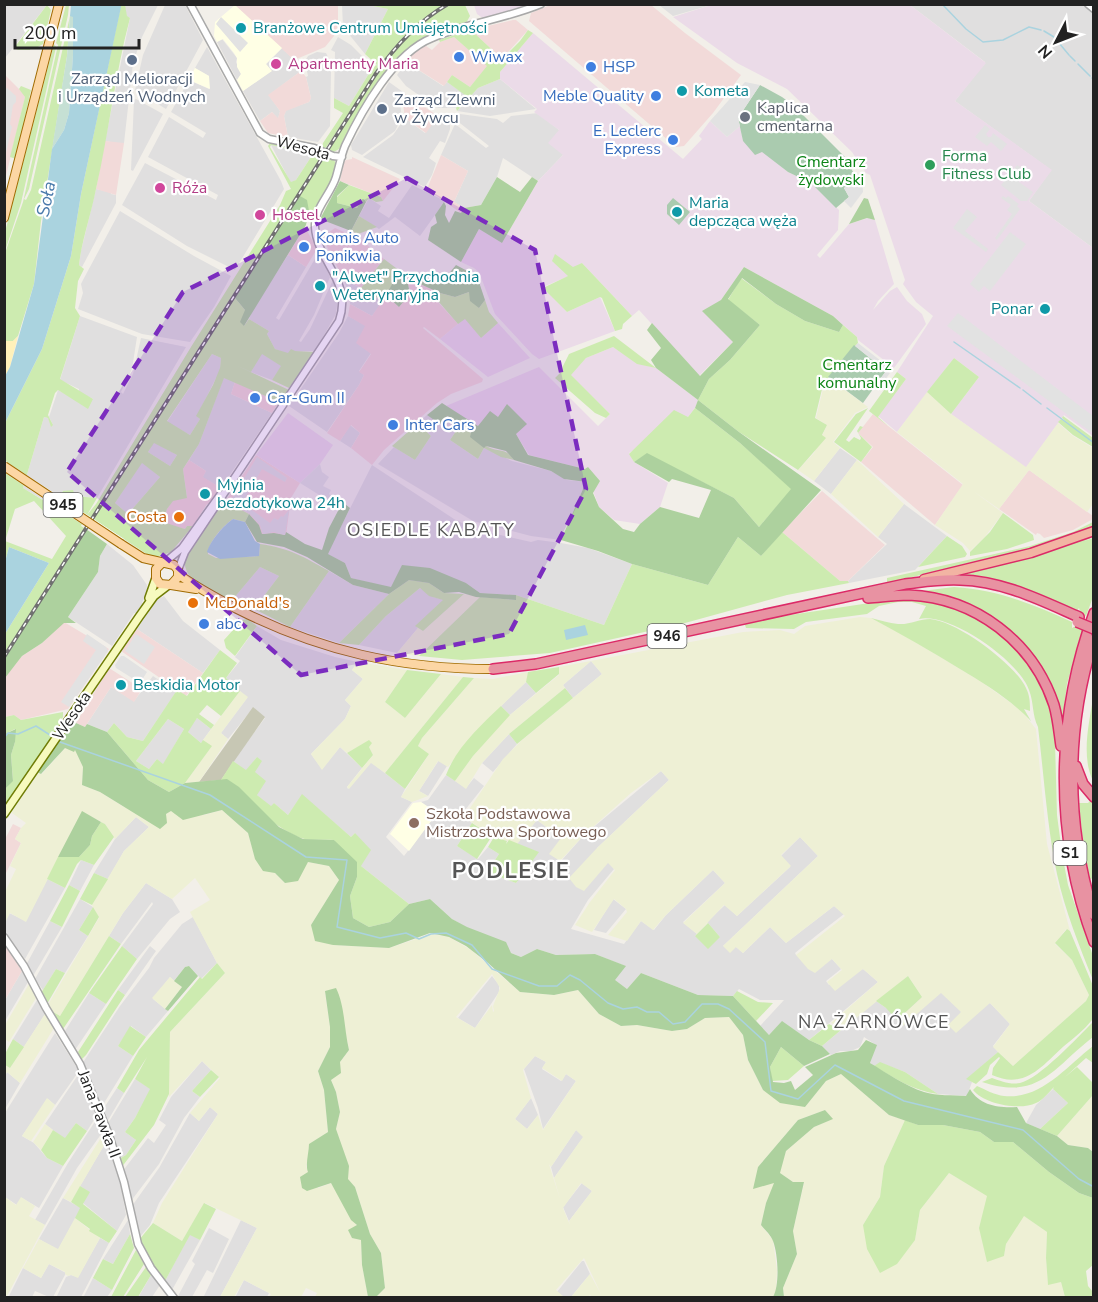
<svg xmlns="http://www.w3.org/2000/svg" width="1098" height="1302" viewBox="0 0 1098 1302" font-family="'Nunito Sans',sans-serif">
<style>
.residential{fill:#e0dfdf}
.commercial{fill:#f2dad9}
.industrial{fill:#ebdbe8}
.education{fill:#ffffe5}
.construction{fill:#c7c7b4}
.farmland{fill:#eef0d5;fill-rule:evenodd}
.grass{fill:#cdebb0;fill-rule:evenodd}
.forest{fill:#add19e}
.wetland{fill:#c6e0d4}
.sand{fill:#fff1ba}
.cemetery{fill:#aacbaf}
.parking{fill:#e2e2e2}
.water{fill:#aad3df}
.pier{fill:#fff}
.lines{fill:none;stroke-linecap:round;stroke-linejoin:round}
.stream{stroke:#aad3df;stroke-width:1.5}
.tertiary-casing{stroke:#a9a9a9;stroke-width:9}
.secondary-casing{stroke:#707d05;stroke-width:10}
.primary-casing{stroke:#a06b00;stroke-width:10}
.trunk-casing{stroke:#dc2a67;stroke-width:11}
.motorway-casing{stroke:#dc2a67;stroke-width:12}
.tertiary{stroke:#fff;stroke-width:6}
.secondary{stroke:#f7fabf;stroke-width:7}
.primary{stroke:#fcd6a4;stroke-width:8}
.trunk{stroke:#f2b4a3;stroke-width:8}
.motorway{stroke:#e892a2;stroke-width:9}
.rail-casing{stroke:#707070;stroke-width:4}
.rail{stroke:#fff;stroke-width:1.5;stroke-dasharray:4.5;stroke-linecap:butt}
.primary-bridge-casing{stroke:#a06b00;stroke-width:10;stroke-linecap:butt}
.motorway-bridge-casing{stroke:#dc2a67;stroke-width:12;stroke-linecap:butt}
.primary-bridge{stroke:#fcd6a4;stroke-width:8}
.motorway-bridge{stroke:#e892a2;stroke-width:9}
.marked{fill:#7b2cbf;fill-opacity:0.2;stroke:#7b2cbf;stroke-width:4.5;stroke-dasharray:12 8;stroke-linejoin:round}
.culture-dot{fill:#0f9aa8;stroke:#fff;stroke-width:2}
.shop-dot{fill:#3f7fe0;stroke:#fff;stroke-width:2}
.service-dot{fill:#5c6f8a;stroke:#fff;stroke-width:2}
.hotel-dot{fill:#d1479c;stroke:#fff;stroke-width:2}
.worship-dot{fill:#6b7280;stroke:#fff;stroke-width:2}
.leisure-dot{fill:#2e9e5b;stroke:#fff;stroke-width:2}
.food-dot{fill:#e8710a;stroke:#fff;stroke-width:2}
.education-dot{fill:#8d6e63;stroke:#fff;stroke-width:2}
.labels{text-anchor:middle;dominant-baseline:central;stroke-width:4.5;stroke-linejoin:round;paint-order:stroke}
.shield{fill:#fff;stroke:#646464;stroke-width:1.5}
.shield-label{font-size:15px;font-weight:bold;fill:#222}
.culture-label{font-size:16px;fill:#0d838f;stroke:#fff;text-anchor:start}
.shop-label{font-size:16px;fill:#366cbe;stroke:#fff;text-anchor:start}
.hotel-label{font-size:16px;fill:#b23c85;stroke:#fff;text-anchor:start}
.service-label{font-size:16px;fill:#4e5e75;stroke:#fff}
.worship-label{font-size:16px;fill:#5b616d;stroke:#fff;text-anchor:start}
.street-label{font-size:16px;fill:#222;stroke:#fff}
.leisure-label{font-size:16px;fill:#27864d;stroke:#fff;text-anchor:start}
.park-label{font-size:16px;fill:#0c8416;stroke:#fff}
.food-label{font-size:16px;fill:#c56008;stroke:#fff;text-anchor:end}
.education-label{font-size:16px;fill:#785e54;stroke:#fff;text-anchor:start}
.water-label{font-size:18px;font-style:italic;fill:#4a7aab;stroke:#fff}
.neighbourhood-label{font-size:18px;letter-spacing:1.5px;fill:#555;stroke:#fff}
.district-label{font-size:22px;font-weight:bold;letter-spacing:1.5px;fill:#555;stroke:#fff}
</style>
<rect width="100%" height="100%" fill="#f2efe9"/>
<path class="residential" d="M5 5H47L5 58Z
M124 5H158L142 37 133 63 124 143H117L105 141 130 18 127 17Z
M165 5H185L203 40 166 109 135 90 143 55Z
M342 5H368L388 9 365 54 343 27Z
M659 5H711L673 16Z
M910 5H1093V248L1029 201 1051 170 955 101 985 62Z
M338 37 351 45 373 67 349 106 334 98 335 52 331 50Z
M222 39 237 58 236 62 241 74 237 80 217 42Z
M207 47 281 181 284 189 235 270 187 246 122 205 145 163 216 200 218 195 148 157 169 117 203 138 206 133 171 112 189 80 209 89V76L195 68Z
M282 48 294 60 293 63 301 71 269 95 280 111 278 119 272 112 260 121 243 91 271 71 266 64Z
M317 52 326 53 330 61 331 71 330 126 318 142 288 137 284 116 286 110 309 102 311 98 306 77 308 76 305 61 308 56Z
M406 62 443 86 447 82 466 95 456 108H437L406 86 397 75Z
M500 79 536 109 490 116 457 111 478 88Z
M389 82 403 92 400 104 402 117 395 131 362 155 352 150 351 145Z
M136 99 163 114 133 171 131 170 134 100Z
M538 113 559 130 563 155 538 181 503 158 497 177 481 205 464 208 454 202 468 171 441 155 455 124 486 148 489 146 456 120 460 114 497 119 503 123 511 116Z
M438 116 450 124V129L445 143 440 141 429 158 436 163 432 175 425 187 363 157 393 135 405 118 425 133Z
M271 145 313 154 296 180 291 183Z
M412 185 445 201 420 236 395 217 379 229 359 216 369 198 381 206 378 211 389 218Z
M96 189 111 192V194L116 195V203L82 267 79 265 81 251Z
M120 211 194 256 231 276 214 307 190 342 142 334 78 309 83 293 81 284 83 280Z
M319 252 330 277 314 315 299 341 301 342 310 329 333 280 338 297 336 314 315 351H295L288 354 275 349 267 334 269 331 249 319 253 309 288 255 306 267 276 318 279 320Z
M343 278 383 301 372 316 350 304 349 293Z
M80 316 137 337 132 369 121 392 123 394 133 374 141 338 186 347 97 498 75 496 63 491 52 505 23 488 44 417 48 418 53 425 49 417 58 390 74 399H93L79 392V389L60 380Z
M348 316 366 325 371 353 359 371 364 375 359 385 327 432 289 406 339 333Z
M261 353 282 366 272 380 251 372Z
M212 354 221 358 220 370 197 416 200 419 190 435 167 422Z
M224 377 235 382 231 394 272 413 221 488 202 477 206 471 189 460 199 444Z
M427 415 434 418 446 416 460 425 450 440 478 459 484 448 512 461 551 471 567 480 586 482 561 540 531 536 473 521 378 464 394 447 415 460 431 436 418 423Z
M350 425 360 433 351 448 340 441Z
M154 442 177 455 170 466 148 452Z
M840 448 857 460 831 494 814 481Z
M142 462 160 477 128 514 115 503Z
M372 465 454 519 474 529 531 542 538 540 561 543 588 548 632 564 604 625 516 595 480 593 466 583 391 588 351 578 345 563 327 554Z
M904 504 947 536 915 570 849 583 848 581 887 544 878 537Z
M107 544 133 565 147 585 146 596 142 602 143 604 137 613H134L112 646 68 617 98 572 100 556Z
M260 567 279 576 254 609 234 598Z
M329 571 353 585 389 594 339 643 290 627Z
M420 588 433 597 444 600 416 626 418 628 397 653 359 645 386 616Z
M164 596 183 621 220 650 203 673 137 629 157 600Z
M257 626 281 640 335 657 358 662 352 670 363 679 345 700 351 706 345 719 311 754 322 769 340 747 362 768 347 787 348 789 371 762 405 789 401 797 412 802 386 837 404 856 437 813 421 802 428 800 446 775 466 788 474 778 484 786 461 815 472 823 457 846 478 859 488 847 499 854 487 872 516 883 538 852 517 844 537 820 561 838V861L584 835 661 771 669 780 597 848 614 869 588 900 571 929 624 944 641 921 654 930 666 915 713 870 725 883 683 922 697 934 695 936 720 937 707 922 725 905 737 916 790 867 781 856 800 837 818 856 723 946 736 947 743 953 770 927 786 943 834 906 844 914 817 935 795 953 796 955 832 959 841 969 826 981 829 985 863 969 878 982 809 1040 782 1022 769 1035 760 1026 784 1000H760L739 989 733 996 698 995 641 973 627 989 614 980 625 966 595 954 556 955 537 949 521 957 511 953 452 919 430 899 409 904 361 866 355 833 351 837 302 795 288 815 274 803 271 807 257 795 255 772 257 757 246 771 233 761 265 718 253 708 228 739 221 733 247 698 226 678 240 661 235 657Z
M591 661 602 674 573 698 563 685Z
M153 676 176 692 143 741 127 737 114 723 107 732 87 724 111 687 134 701Z
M526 682 536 693 510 715 501 706Z
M197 718 211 729 201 743 187 731Z
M168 719 184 729 163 765 157 759 149 769 136 761Z
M509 734 517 744 493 772 482 763Z
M439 760 447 766 428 796 419 791Z
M136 817 149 827 124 851 108 879 94 873 115 839Z
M81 860 94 865 80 891 69 885Z
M47 879 65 888 25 959 5 932 4 923 9 913 26 921Z
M146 883 172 899 180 912 170 919 137 959 122 946 153 904 152 902 121 944 109 936 123 913Z
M80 899 93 907 79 930 88 936 65 973 56 969 43 990 35 979Z
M613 899 626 909 606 933 594 930Z
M193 917 217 963 201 979 189 966 185 967 174 981 170 977 153 999 168 1011 146 1037 131 1026 118 1046 133 1056 101 1108 82 1064 120 1006 149 968 154 958 182 924Z
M50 921 62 927 33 976 26 965Z
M150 946 156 951 125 995 118 990Z
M22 971 28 982 5 1021V1000Z
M492 976 499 985V992L475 1028 458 1018Z
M941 992 962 1012 990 1003 1010 1024 993 1046 998 1052 967 1079 972 1082 967 1096 938 1094 905 1072 881 1063 874 1066 870 1063 876 1045 864 1037 860 1047 851 1051H840L831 1055 822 1046 876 1001 886 1008Z
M89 993 106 1004 75 1050 65 1031Z
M37 1000 45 1014 24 1047 13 1039Z
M55 1033 79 1071 55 1105 48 1099 22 1136 34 1143 47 1158 63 1166 39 1208 22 1198 17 1205 5 1197V1113Z
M535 1056 546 1062 542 1069 561 1081 566 1074 576 1081 543 1129 538 1108 524 1069Z
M202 1061 211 1070 192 1091 200 1097 184 1118 159 1164 131 1201 122 1172 148 1138 154 1143 166 1125 159 1120 171 1097Z
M7 1072 20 1083 5 1109V1076Z
M80 1072 97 1115 87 1131 76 1123 65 1139 45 1124Z
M135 1079 151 1089 135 1118 125 1132 136 1140 126 1155 119 1159 107 1125Z
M117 1088 124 1093 107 1122 102 1111Z
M1053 1089 1068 1103 1040 1129 1026 1123 1036 1105Z
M531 1098 538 1115 527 1129 515 1119Z
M210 1107 218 1114 159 1203 150 1225 139 1238 132 1206 159 1168 190 1113 199 1121Z
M98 1117 104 1130 77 1168 45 1225 35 1220 68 1163Z
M576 1130 584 1136 554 1178 551 1167Z
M106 1142 120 1181 126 1215 117 1231 83 1203 89 1192 80 1186Z
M582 1183 592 1191 569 1221 563 1207Z
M63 1198 81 1208 58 1250 39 1239Z
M128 1220 130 1234 113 1264 103 1259Z
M241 1220 257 1228 220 1297 203 1298Z
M209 1228 229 1239 213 1273 207 1270 192 1297 177 1298 195 1264 192 1261Z
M190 1234 200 1240 172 1290 165 1281Z
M100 1238 109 1243 81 1297 56 1298 66 1277 71 1275 78 1277Z
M582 1261H584L590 1274 571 1297H564L557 1292Z
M49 1264 66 1273 53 1297H49L35 1291 32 1297 9 1296 23 1268 41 1278Z
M151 1275 160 1285 152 1297 138 1298Z
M93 1278 112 1290 107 1297 83 1298Z
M244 1280 269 1293 267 1297 235 1298Z"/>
<path class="commercial" d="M234 5H338V25L334 36 325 47 294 60Z
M550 5H651L685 33 741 75 713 113 684 146 676 147 529 21 531 13Z
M513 20H516L528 30 502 59 471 30Z
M454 37 488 66 470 87 452 75 444 86 406 62 414 52 426 46 432 50 440 42Z
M301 71 306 77 311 98 309 102 286 111 284 116 288 137 268 133 260 121 272 112 278 118 280 111 268 95Z
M5 75 24 94 25 97 5 180Z
M405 94 438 116 426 133 405 118 403 104Z
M105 141 124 143 116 195 96 189Z
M441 155 468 171 454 202 464 208 461 213 427 189Z
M352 157 400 179 383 201 381 197 340 181 344 162 346 160 352 159Z
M305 227 317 249 306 267 288 255Z
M335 228 360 239 384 259 361 288 343 278 322 237Z
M405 277 440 293 438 302 458 324 440 339 424 327 423 328 483 379 482 382 451 394 437 403 384 450 372 465 351 448 360 433 351 425 340 441 327 433 359 385 364 375 359 372 371 354 356 343 365 326 348 316 350 304 372 316 386 295 399 307 411 293Z
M235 382 279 402 272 413 231 394Z
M873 414 963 485 935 525 861 462 873 447 858 433Z
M256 455 300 483 291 498 286 535 274 533 262 534 259 525 249 514 236 507 229 506 226 500Z
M189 460 206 471 203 477 221 488 210 505 207 504 193 526H187L185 529 163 523 167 509 173 500 187 497 183 469Z
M1029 470 1093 516V519L1073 530 1044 538 1040 534 1037 533 1036 535 999 509Z
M822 491 885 545 848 581H840L782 532Z
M64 622 109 649 68 709 21 720 14 715 5 717 4 678 22 656 42 643Z
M137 629 203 673 186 696 121 651Z
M109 668 142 689 134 702 111 687 85 727 76 723Z
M13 824 21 828 15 839 21 843 6 873 5 839Z
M4 943 22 971 5 1000H4Z"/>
<path class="industrial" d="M474 5H531L484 19 477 14Z
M711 5H910L986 63 955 101 1052 170 1029 201 1093 248V436L1064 415 1026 468 951 414 979 377 954 358 897 432 878 416 906 379 897 372 933 316 916 302 903 284 905 280 870 175 866 173 852 152 787 89 737 63 673 17Z
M533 33 683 159 702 139 699 136 710 121 727 137 740 126 743 141 762 151 788 172 811 183 839 210 838 230 817 255 820 258 849 224 868 218 875 220 894 284 878 301 873 310 890 291 897 287 907 301 922 314 926 324 894 368 858 340 857 337 833 316 744 267 721 300 733 342 699 376 639 310 632 316 582 263 569 276 543 287 567 312 600 297 615 331 539 359 532 354 495 314 479 272 474 268 461 262 479 229 502 243 538 181 563 155 548 143 559 130 534 112 537 109 500 79V72Z
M465 318 481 338 498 323 530 358 488 377 440 339Z
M613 347 637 363 656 368 698 400 695 408 688 417 629 453 634 462 668 483 660 507 640 524 614 520 599 507 585 469 529 455 516 434 508 404 498 418 478 427 446 406 539 367 598 426 610 414 570 375 586 358Z
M288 413 333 445 320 464 300 483 256 455Z"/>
<path class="education" d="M235 5 282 48 266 64 272 71 243 91 237 80 241 74 237 67V58L234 53 223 39 217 42 214 36 215 22Z
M195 68 209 76 210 89 189 80Z
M421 802 437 813 409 851 390 834 413 803Z"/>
<path class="construction" d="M253 707 265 717 221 780 199 782Z"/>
<path class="farmland" d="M830 379 868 407 855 413 833 442 840 448 814 481 798 470 814 453 827 425 816 418 824 385 829 386Z
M927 392 951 414 1026 467 1058 423 1073 436 1093 448V504L1087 512 1029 470 999 509 973 491 1003 513 984 538 970 551 963 543 935 525 963 484 897 432Z
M857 460 904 504 878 537 831 494Z
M464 594 480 597 419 656 397 653 418 628 423 631Z
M860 617 871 618 909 638 980 681 1021 710 1036 729 1047 844 1070 931 1066 929 1055 944 1072 960 1089 995 1086 1001 1013 1066 993 1047 1010 1024 990 1003 956 1033 948 1025 961 1012 941 993 903 1026 897 1020 922 997 908 976 844 1028 831 1023 878 982 863 969 835 991 827 982 842 970 832 959 815 973 808 969 796 955 845 916 834 906 786 943 770 927 743 953 736 947 730 953 723 946 818 856 800 837 781 855 791 866 737 916 724 905 697 934 683 923 725 883 713 870 666 915 653 930 641 921 627 941 608 935 627 912 626 909 614 899 592 932 575 925 590 902 615 870 608 863 584 891 576 887 569 878 597 848 669 780 661 771 631 793 584 835 560 861 549 854 561 838 537 820 517 844 492 836 464 817 503 759 521 741 602 674 591 661 563 685 565 688 509 734 482 763 466 789 455 781 473 756 506 718 559 675V667L743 632 780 630 794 634 805 626Z
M358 662 407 670 385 702 405 718 441 674 463 677 385 773 371 763 349 789 347 787 373 755 369 747V741L347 753 340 747 322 770 311 754 345 719 351 706 345 700 363 679 352 670Z
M528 672V677L526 682 484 723 448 767 438 761 419 791 428 796 412 802 401 797 429 754 418 746 422 738 474 678 493 679Z
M240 691 248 697 221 733 228 739 199 782 185 783 211 747 203 740Z
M65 748 75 749 83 767 82 785 100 792 124 807 166 814 171 811 204 815 222 810 248 833 255 858 275 873 285 883 308 862 329 866 339 880 311 925 333 945 389 948 431 934 449 937 471 950 520 992 554 995 578 990 599 1014 621 1026 637 1025 672 1031 687 1029 705 1018 729 1017 743 1035 748 1060 763 1090 805 1107 826 1081 841 1074 889 1115 905 1120 884 1166 880 1197 863 1225 915 1240 920 1210 949 1173 988 1196 979 1228 1004 1256 1006 1244 1023 1215 1047 1232 1046 1258 1048 1284 1061 1282 1065 1297H784L783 1288 797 1254 793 1231 804 1183 793 1182 779 1173 786 1151 814 1127 832 1119 825 1110 798 1120 758 1167 775 1183 766 1203 761 1225 773 1240 777 1270 776 1294 773 1297 593 1298 590 1295 588 1297H571L590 1274 601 1294 584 1258 556 1290 564 1297H376L385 1288 381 1253 370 1234 355 1187 347 1179 348 1166 336 1129 340 1112 336 1092 331 1080 340 1062 349 1050 345 1030 325 992 330 1027V1047L318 1071 324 1090 328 1132 310 1144 309 1159 306 1166 318 1188 331 1183 357 1226 361 1240 362 1265 368 1297H315L317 1293 306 1288 301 1297H269L271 1294 244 1280 234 1297H220L257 1228 205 1203 182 1241 153 1223 162 1203 218 1114 210 1107 199 1121 190 1113 220 1078 202 1061 169 1097 168 1080 170 1032 225 973 217 963 190 912 210 900 195 878 172 899 146 883 123 913 60 1016 46 1008 99 918 92 905 124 851 149 827 136 817 115 839 105 824 82 812 26 922 10 913 5 923 4 894 16 869 10 866 21 843 15 839 21 828 26 823 12 813 11 809 37 772 42 774ZM492 974 500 988 493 1006 494 1011 493 1012 492 1005 475 1028 456 1017ZM535 1056 546 1062 542 1068 562 1081 566 1074 576 1081 543 1130 538 1115 527 1129 515 1119 531 1098 523 1070ZM576 1130 583 1137 554 1178 560 1199 549 1164 551 1167ZM581 1183 592 1191 569 1221 570 1225 563 1208Z
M170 977 182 987 165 1009 152 998Z
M29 984 36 998 9 1042 5 1039V1025Z
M45 1014 54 1028 20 1083 7 1072 5 1076V1065L10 1068Z
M1093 1095V1152L1088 1148 1068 1145 1057 1136Z
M47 1098 55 1105 31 1141 22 1136Z
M45 1124 53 1130 41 1150 33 1142Z
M104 1133 106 1142 71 1202 63 1198Z
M5 1197 16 1205 21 1197 35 1206 29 1216 45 1225 7 1296 5 1295Z
M75 1218 100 1238 78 1278 71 1275 68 1276 65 1274V1272L49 1264 41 1278 23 1268 39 1239 58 1249Z"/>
<path class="grass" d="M47 5 51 10 43 44 36 48 31 47 30 50H18L14 48Z
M66 5H69L68 15 29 189 24 199 26 200 31 190 70 16 67 56 41 221 34 284 18 336 13 341H6L4 256 23 202 58 45 56 43Z
M121 5H125L127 16 130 18C115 74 109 132 96 189 91 215 82 239 79 265L84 269 78 281 75 308 80 316 60 379 93 399 88 409 58 390 55 393 48 415 53 425 51 427 48 418 44 417 23 488 82 524 81 526 86 529 5 657V634L49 563 9 547 5 562V471L9 464 5 460V423L42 349 71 256 81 194ZM34 501 66 536 52 559 5 541 15 509Z
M368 5H465L470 16 466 23C451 28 431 31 418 41 385 64 356 113 339 149L332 153 328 152 330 148C357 105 381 56 421 24L420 22 389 53 325 149 322 147 323 143 343 113 334 108V98L349 106 373 67 377 65 365 54 388 9Z
M471 30 502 59 520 41 528 30 533 33 500 72V79L478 88 457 111 456 108 465 95 447 82 452 75 470 87 487 66 454 37 440 42 439 40Z
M54 44 56 47 21 203 5 251V232Z
M21 86 31 90 16 159 10 157 25 97 19 89Z
M270 143 285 146V148L271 145 270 147 291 182 296 180 313 154 288 148V146L333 156 338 171 308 219 309 211 300 197 235 298 245 310 244 326 249 319 269 331 267 334 275 349 288 353 291 349 295 351 316 352 289 388 272 380 281 366 262 354 251 372 236 365 289 390 279 402 224 378 199 444 183 469 187 498 173 501 167 509 163 522 185 529 187 526H193L171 552 153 558 87 515 96 504 191 347 280 205 286 191 291 189 268 146ZM212 354 221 358 220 368 213 385 196 416 200 419 190 435 167 421ZM154 443 177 455 170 466 148 452ZM142 463 160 477 128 514 115 503Z
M349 185 381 197 383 201 376 202 369 198 366 202 364 199H362L357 208 337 203V197Z
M359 216 377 227 358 234 351 231Z
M555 254 573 267 582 263 632 316 623 324 622 329 615 331 602 298 600 297 567 312 543 288 568 276 552 261Z
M384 259 400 271 383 301 361 288Z
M741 278 776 304 805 321 839 332 843 325 857 337 858 343 828 378 830 379 829 387 823 385 815 418 827 425 822 435 826 438 798 470 739 432 698 400 709 379 730 360 760 325 728 300Z
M469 292 479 308 485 300 489 312 498 323 481 338 465 319 458 324 438 301 440 293 455 297Z
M614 336 656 368 637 364 613 347 586 358 571 375 610 414 606 418 595 413 555 378 562 371 563 366 569 354Z
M954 358 979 377 951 414 927 392Z
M897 372 906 379 878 417 888 426 869 411Z
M695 408 740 443 792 489 759 527 734 498 647 454 634 462 629 454 674 410 688 417Z
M868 408 846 440 849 442 854 437 860 440 861 438 857 431 860 426 863 427 858 433 872 447 861 462 834 442 856 414Z
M1063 416 1093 438V447L1073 435 1058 422 1061 419 1070 425 1062 418Z
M418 423 431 436 415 460 392 446Z
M460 425C471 431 478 441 488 447 500 453 505 447 514 460L501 457 484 448 478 459 450 440Z
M73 490 75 496 97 498 87 515 59 497 63 491Z
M219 503 236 507 249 514 245 522 233 519C224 525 208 542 208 554L216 558 259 556 260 544C289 548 304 557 329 571L290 627 254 609 279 576 260 567 234 598 228 595 227 599C205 588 180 582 185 552L195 545 200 531Z
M1003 513 1033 535 1034 540 1007 549 970 556V552L990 532Z
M1093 522V529L1027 550 887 583V578L1030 546 1073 532Z
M782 532 840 581H848L849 583 787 595 685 623 550 653 462 660 419 656 480 597 515 600 516 595 604 625 632 564 708 585 738 537 761 556Z
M1093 535V537L1084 541 1093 538V597L1086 616 1081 614 1079 608 1076 612 1039 596 944 577 1039 554Z
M947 536 962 546 967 554 965 557 918 567Z
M409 580 429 583 444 593 464 594 423 631 415 626 443 600 429 596 420 588 386 616 359 645 339 643 389 594Z
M954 587C999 590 1032 604 1072 622V628L1077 625 1084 628 1077 652 1080 637 1067 684 1061 735 1043 675 986 616 905 593Z
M896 599H921L951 606 990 624 1026 657 1048 696 1053 715 1055 742 1057 815 1062 853 1068 885 1093 956V980C1079 945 1065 911 1057 874 1047 826 1044 776 1038 727 1032 715 1034 703 1029 690 1019 661 950 612 919 619L926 606 912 602H898L879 606 867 614 806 622 794 629 746 628 744 622Z
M871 618C880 620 889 623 898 624 909 625 920 619 930 619 957 621 1015 664 1026 688 1030 696 1030 703 1030 711L1024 709 1031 721C1011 700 985 684 960 669 931 651 901 634 871 618Z
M247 619 257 626 235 656 226 648 224 640 242 620Z
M220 650 237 663 226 678 240 691 221 716 207 705 200 713 199 714 214 725 211 729 197 718 188 732 201 743 203 740 212 746 185 783 169 792 148 780 107 732 114 723 127 737 143 741 177 690 187 696ZM168 719 184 729 163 764 157 759 149 769 136 761Z
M559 667V674L536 693 526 682 528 672Z
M407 670 441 674 405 718 385 702Z
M463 677 474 678 422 738 418 746 429 754 405 789 385 773Z
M565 688 573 698 517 744 509 734Z
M1093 698V781C1081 756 1089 724 1093 698Z
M501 706 510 715 473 756 455 781 446 775C456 748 481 725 501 706Z
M63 712V717L36 769 5 808V789L13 780 11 755 15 742V729L5 734V717L14 715 21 720Z
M369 740 372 743 369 747 373 755 362 768 347 753Z
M257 757 262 761 255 772 266 781 257 795 271 806 274 803 288 815 302 794 351 837 355 833 371 850 361 866 409 904 390 922 369 927 353 918 350 896 357 877 334 840C323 839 310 841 301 838 276 829 242 797 221 780L233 761 246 770Z
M1091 800 1093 801 1094 878 1090 879 1083 843 1079 803H1088Z
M101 822 105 824 114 837 94 865 81 860 77 864 65 888 47 879 58 857H79L90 845 92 836Z
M472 823 492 836 477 859 457 846Z
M494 837 507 841 506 844 509 840 539 852 516 883 487 872 499 854 488 847Z
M94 873 108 879 92 905 80 899Z
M69 885 80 891 62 927 50 921Z
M93 907 99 917 88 936 79 930Z
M708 923 720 937 708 949 695 936Z
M1067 929 1070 931 1093 986V1017L1092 1020C1084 1030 1074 1038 1064 1046 1042 1066 1025 1090 992 1075L993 1068 1000 1058 999 1057 990 1065 987 1074 976 1084 966 1079 998 1052 1013 1066 1086 1001 1089 995 1072 960 1055 943Z
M109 936 121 944 63 1029 48 1009 60 1016Z
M122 946 137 959 106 1004 89 993Z
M217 963 225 973 170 1032 169 1094 154 1125 121 1168 119 1159 126 1155 136 1140 125 1132 135 1118 150 1089 135 1079 147 1057 124 1093 117 1088 139 1050 200 977 202 979Z
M56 969 65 973 47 1004 41 993Z
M908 976 922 997 897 1020 886 1008 876 1001Z
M118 990 125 995 86 1055 81 1060 78 1052Z
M737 991 758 1002 773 1003 756 1021 733 996Z
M1093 1022V1037C1053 1068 1039 1101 982 1082L992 1078C1001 1081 1010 1085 1020 1083 1039 1079 1078 1037 1093 1022Z
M829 1024 841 1030 822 1046 809 1040Z
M130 1026 146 1037 133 1056 118 1046Z
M13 1039 24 1047 10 1068 5 1065V1054Z
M1093 1046V1063L1086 1058 1065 1077 1077 1067 1093 1083V1095L1057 1136 1040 1129 1068 1103 1053 1089 1054 1087C1049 1092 1043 1100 1036 1103 1020 1111 984 1104 973 1090L977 1086C986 1090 995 1095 1004 1096 1041 1100 1067 1066 1093 1046Z
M781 1047 804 1066 788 1080 772 1081 770 1067Z
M880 1062 905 1072 938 1094C914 1091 894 1078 874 1066Z
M211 1070 219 1077 200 1097 192 1091Z
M905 1120 918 1125H943L980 1132 994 1142H1013L1049 1172 1079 1193 1093 1198V1265L1086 1271 1088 1286 1093 1292V1297H1065L1061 1282 1048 1285 1046 1258 1047 1232 1024 1216 1006 1244 1004 1256 987 1262 979 1228 987 1196 949 1173 920 1210 915 1240 897 1264 880 1273 867 1249 863 1225 880 1197 884 1166Z
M76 1123 87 1131 63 1166 47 1158 41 1150 53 1130 65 1138Z
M80 1186 90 1192 83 1204 117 1231 109 1243 89 1231 90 1229 75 1218 80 1208 71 1202Z
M204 1203 216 1209 200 1240 190 1235 165 1281 146 1257 139 1240 153 1223 182 1241Z
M130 1234 134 1248 112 1290 93 1278 103 1259 113 1264Z
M136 1250 144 1264 123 1297H111Z
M146 1267 151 1275 138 1297H125Z"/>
<path class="forest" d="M532 177 538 181 502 243 479 229 461 262 428 240 431 227 437 223 435 215 444 202 446 206 445 215 449 223 455 211 461 213 464 208 481 205 497 177 520 192Z
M340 181 349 185 337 196V203L357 208 362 199H364L366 202 351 231 320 219Z
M300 196 307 200 309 211 306 225 244 326 240 322 245 310 235 298Z
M864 198 868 199 875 220 867 218 849 224Z
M456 265 477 276 485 300 479 308 470 301 469 292 455 297 440 293 409 279 408 274 442 282Z
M744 267 833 316 843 325 839 332 805 321 776 304 742 278 728 299 760 325 730 360 709 379 698 400 739 432 821 490 761 556 738 537 708 585 632 564 598 551 561 540 586 482 564 479 551 471 514 460 506 451 486 446 484 448 470 437 471 433 468 429 447 416 440 424 427 415 442 403 478 426 490 411 498 417 507 404 527 424 516 434 528 455 585 469 588 467 600 481 593 493 599 507 623 529 634 532 640 524 660 507 699 518 711 490 672 479 669 482 634 462 647 453 734 498 759 527 791 489 740 443 695 408 698 400 656 368 651 360 661 348 647 330 652 323 700 376 733 342 702 311 721 300Z
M399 272 408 284 410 294 399 307 386 295Z
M341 501 350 508 328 554 345 563 351 578 391 587 402 565 430 568 466 583 480 593 516 595V600L476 597 459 592 444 593 429 583 409 580 389 594 353 585 307 557 284 547 257 542 245 522 249 514 259 525 262 534 274 533 285 535 286 532 305 544 322 550 329 528 339 509 337 506Z
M86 529 107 544 100 556 98 572 68 617 76 623H64L42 643 22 656 5 678V657Z
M76 723 85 727 87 724 107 732 148 780 169 792 185 783 227 779 239 787 279 827 303 839 334 840 357 862V877L350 896 353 918 369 927 390 922 409 904 430 899 452 919 467 927 506 942 511 953 521 957 537 949 556 955 595 954 626 966 615 980 627 989 641 973 698 995 733 996 769 1035 782 1021 809 1040 822 1046 830 1054 804 1066 781 1047 770 1067 773 1082 784 1083 791 1081 795 1090 813 1075 805 1067 836 1053 858 1050 866 1040 877 1045 870 1063C887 1073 905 1086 924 1092 937 1096 953 1095 966 1096L970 1089C980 1106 999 1108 1017 1107L1026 1123 1057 1136 1068 1145 1088 1148 1093 1152V1198L1079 1193 1049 1172 1013 1142H994L980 1132 943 1125H918L889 1115 841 1074 826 1081 805 1107 780 1103 763 1090 748 1060 743 1035 729 1017 705 1018 687 1029 672 1031 637 1025 621 1026 599 1014 578 990 554 995 520 992 488 963 466 946 449 937 430 933 389 948 333 945 315 941 311 925 339 880 329 866 308 862 298 881 285 883 275 873 263 871 255 859 248 833 222 810 183 820 171 811 166 814 167 823 160 829 100 792 82 785 83 767 75 750 74 752 65 748 41 774 37 772 68 729Z
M16 729 15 742 11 755 13 781 5 789V734Z
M82 811 101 822 92 836 90 845 79 857H58Z
M189 966 198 976 168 1011 165 1009 182 987 174 981 185 967Z
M336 988C345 1006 344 1029 349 1050L340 1062 341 1073 331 1080 336 1092 340 1112 336 1129 349 1166 348 1179 355 1187 370 1234 381 1253 385 1288 376 1297H368L362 1265 361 1240 352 1238 348 1230 357 1225 351 1220 331 1183 307 1191 302 1188 300 1177 308 1172C305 1164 309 1153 309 1144L328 1132 324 1090 318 1071 330 1047V1027L325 991Z
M825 1110 833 1119 814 1127 786 1151 780 1173 793 1182H804L793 1231 797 1254 783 1288 784 1297H773C780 1285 778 1254 773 1241 771 1235 765 1230 761 1225L766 1203 774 1183 753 1189 758 1167 798 1120Z"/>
<path class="wetland" d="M70 16H73V55L69 113 64 130 52 149 67 56Z"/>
<path class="sand" d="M18 336 10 367 5 376V341H13Z"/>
<path class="cemetery" d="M760 85 782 97 793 105 846 158 856 178 844 188 849 197 836 208 811 183 788 172 762 152 755 155 743 141 738 118Z
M673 198 690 212 679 225 667 214V205Z
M854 345 886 371 863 403 828 377Z"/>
<path class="parking" d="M221 17 248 43 240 52 216 24Z
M745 82 760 85 738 118 740 126 727 137 710 121Z
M7 88 16 96V102L13 105 10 124 12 127 5 157 4 91Z
M985 125 990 129 986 134 988 137H991L993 133 1007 144 1001 151 991 142 987 146 975 137Z
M1017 165 1023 169 1018 175 1019 182 1033 192 1027 201H1021L1001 185Z
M862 175 863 192 851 208 844 201 849 197 844 188Z
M1003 196 1006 198 1008 196 1019 204 1017 206 1020 209 997 240 995 238 1012 214 1007 210 1011 205 1001 198Z
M967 209 977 217 965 231 988 249 986 252 953 228Z
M1010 232 1026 244 990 291 984 286 979 292 970 284Z
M958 313 1093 416V431L1091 432 947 326Z
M858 343 890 368 888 372 890 373 881 385 877 383 886 371 855 346Z
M257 457 287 478 285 482 262 469 242 503 270 523 274 518 278 520 281 516 283 517 289 510 285 535 274 532 263 534 260 525 250 514 236 506H229L227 502 231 500Z
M320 464 322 472 329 477 323 486 331 490 329 494 341 501 337 506 300 483Z
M87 634 106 647 108 651 69 707 61 702 96 650 83 641Z
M136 634 155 647 144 664 125 651Z
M121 656H124L147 672 140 683 116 668 115 665Z"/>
<path class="water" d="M71 5 121 4V7L81 194 71 256 42 349 5 423V376L10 367 34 284 52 149 64 130 69 113 73 55V17L70 16Z
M233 519 245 522 255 541 260 544 259 556 220 559 207 552C210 541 224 525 233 519Z
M9 547 49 563 5 634V562Z
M585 625 588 635 566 640 564 630Z"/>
<path class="pier" d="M4 460 124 539 118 548 5 473Z"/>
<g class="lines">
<path class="stream" d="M942 4 966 29 983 42 1003 40 1029 27 1041 30
M1044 31 1054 37 1069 55
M1070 56 1075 61
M1078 64 1090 76
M1092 78 1094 79
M954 342 1020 388
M1023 390 1041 404
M1047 408 1094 443
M4 738 8 733 18 734 36 726 50 735
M60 742 210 795 306 857 347 860 337 927 380 938 406 933 419 939 431 934 446 933 472 945 492 969 539 986H557L570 975 580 980 608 1003 623 1009 637 1007 647 1012H659L673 1024 685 1022 702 1004H718L729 1009 765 1042 771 1091 798 1099 835 1065 904 1101 1023 1130 1079 1179 1094 1187"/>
<defs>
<path id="tertiary" d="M190 4 260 133 269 139 314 148 333 156 342 157
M1088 4 1094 9
M164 563 182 548 220 495
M178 570 185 552 339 321C353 280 317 262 315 227 314 208 331 194 336 177 339 167 341 156 345 146 362 110 394 53 432 38 467 23 505 19 541 4
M4 937 24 966 46 1008 80 1064 109 1135 124 1182 138 1244 151 1268 174 1298"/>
<path id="secondary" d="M149 598 156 578
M4 814 139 617 154 596 167 586"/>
<path id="primary" d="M4 218 59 4
M121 544 143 558 174 565 178 570V577L171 585 160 584 156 578V569L161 564
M178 574C197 588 217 598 237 609 320 651 400 669 493 669
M171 585 196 589"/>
<path id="trunk" d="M924 579 1031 553 1094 531"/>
<path id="motorway" d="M868 598C882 597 895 595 909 595 976 598 1033 642 1054 705 1058 719 1059 733 1061 746
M1094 613C1055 719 1054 835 1094 942
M1094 639C1065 729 1066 826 1094 915
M493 669 536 664 905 584C923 582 941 579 960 580 1003 581 1040 600 1079 617
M1076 766 1083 784 1094 797"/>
</defs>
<use href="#tertiary" class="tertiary-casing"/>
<use href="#secondary" class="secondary-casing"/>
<use href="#primary" class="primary-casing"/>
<use href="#trunk" class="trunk-casing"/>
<use href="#motorway" class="motorway-casing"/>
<use href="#tertiary" class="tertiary"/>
<use href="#secondary" class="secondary"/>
<use href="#primary" class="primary"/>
<use href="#trunk" class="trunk"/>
<use href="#motorway" class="motorway"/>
<defs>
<path id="rail" d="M4 657 375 75C395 46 417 22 448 4"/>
</defs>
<use href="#rail" class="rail-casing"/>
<use href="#rail" class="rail"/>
<defs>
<path id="primary-bridge" d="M4 466 121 544"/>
<path id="motorway-bridge" d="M1077 622 1094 629"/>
</defs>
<use href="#primary-bridge" class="primary-bridge-casing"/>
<use href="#motorway-bridge" class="motorway-bridge-casing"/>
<use href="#primary-bridge" class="primary-bridge"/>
<use href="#motorway-bridge" class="motorway-bridge"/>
</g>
<path class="marked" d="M407 178 535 250 586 489 509 634 301 675 67 472 183 292Z"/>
<g class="culture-dot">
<circle cx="241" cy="28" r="6"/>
<circle cx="682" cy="91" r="6"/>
<circle cx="677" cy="212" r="6"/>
<circle cx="320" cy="286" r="6"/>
<circle cx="1045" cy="309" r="6"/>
<circle cx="205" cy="494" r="6"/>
<circle cx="121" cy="685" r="6"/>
</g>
<g class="shop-dot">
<circle cx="459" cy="57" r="6"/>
<circle cx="591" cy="67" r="6"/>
<circle cx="656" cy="96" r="6"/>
<circle cx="673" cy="140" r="6"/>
<circle cx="304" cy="247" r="6"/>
<circle cx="255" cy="398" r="6"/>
<circle cx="393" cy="425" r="6"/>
<circle cx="204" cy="624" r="6"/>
</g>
<g class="service-dot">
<circle cx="132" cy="60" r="6"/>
<circle cx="382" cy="109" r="6"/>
</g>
<g class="hotel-dot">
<circle cx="276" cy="64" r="6"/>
<circle cx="160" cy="188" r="6"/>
<circle cx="260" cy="215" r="6"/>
</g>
<circle class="worship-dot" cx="745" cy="117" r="6"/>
<circle class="leisure-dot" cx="930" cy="165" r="6"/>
<g class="food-dot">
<circle cx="179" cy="517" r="6"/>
<circle cx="193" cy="603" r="6"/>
</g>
<circle class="education-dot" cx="414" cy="823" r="6"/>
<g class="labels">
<g class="shield">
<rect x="43.5" y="493" width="39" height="24" rx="4.5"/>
<rect x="647.5" y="624" width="39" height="24" rx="4.5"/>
<rect x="1053.5" y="841" width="33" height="24" rx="4.5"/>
</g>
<g class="shield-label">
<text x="63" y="505">945</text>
<text x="667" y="636">946</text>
<text x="1070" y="853">S1</text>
</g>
<g class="culture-label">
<text x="253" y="28">Branżowe Centrum Umiejętności</text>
<text x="694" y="91">Kometa</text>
<text x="689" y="203">Maria<tspan x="689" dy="18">depcząca węża</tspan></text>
<text x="332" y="277">"Alwet" Przychodnia<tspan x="332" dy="18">Weterynaryjna</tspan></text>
<text x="1033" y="309" text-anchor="end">Ponar</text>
<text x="217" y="485">Myjnia<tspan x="217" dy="18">bezdotykowa 24h</tspan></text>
<text x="133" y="685">Beskidia Motor</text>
</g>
<g class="shop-label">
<text x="471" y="57">Wiwax</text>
<text x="603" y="67">HSP</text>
<text x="644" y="96" text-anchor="end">Meble Quality</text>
<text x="661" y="131" text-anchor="end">E. Leclerc<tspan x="661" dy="18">Express</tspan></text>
<text x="316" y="238">Komis Auto<tspan x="316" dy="18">Ponikwia</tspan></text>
<text x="267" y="398">Car-Gum II</text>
<text x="405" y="425">Inter Cars</text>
<text x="216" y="624">abc</text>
</g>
<g class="hotel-label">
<text x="288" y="64">Apartmenty Maria</text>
<text x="172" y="188">Róża</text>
<text x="272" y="215">Hostel</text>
</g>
<g class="service-label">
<text x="132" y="79">Zarząd Melioracji<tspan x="132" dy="18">i Urządzeń Wodnych</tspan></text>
<text x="394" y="100" text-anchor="start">Zarząd Zlewni<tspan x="394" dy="18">w Żywcu</tspan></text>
</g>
<g class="worship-label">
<text x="757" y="108">Kaplica<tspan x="757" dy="18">cmentarna</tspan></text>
</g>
<g class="street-label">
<text transform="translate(303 148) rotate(15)">Wesoła</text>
<text transform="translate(72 716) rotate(-56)">Wesoła</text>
<text transform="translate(99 1114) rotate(69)">Jana Pawła II</text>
</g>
<g class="leisure-label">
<text x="942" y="156">Forma<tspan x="942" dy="18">Fitness Club</tspan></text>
</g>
<g class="park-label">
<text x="831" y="162">Cmentarz<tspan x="831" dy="18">żydowski</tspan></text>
<text x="857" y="365">Cmentarz<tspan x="857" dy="18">komunalny</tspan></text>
</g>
<g class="food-label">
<text x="167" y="517">Costa</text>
<text x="205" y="603" text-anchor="start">McDonald's</text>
</g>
<g class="education-label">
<text x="426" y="814">Szkoła Podstawowa<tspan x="426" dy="18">Mistrzostwa Sportowego</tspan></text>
</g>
<g class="water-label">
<text transform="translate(46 199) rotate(-78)">Soła</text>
</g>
<g class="neighbourhood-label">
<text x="431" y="530">OSIEDLE KABATY</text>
<text x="874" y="1022">NA ŻARNÓWCE</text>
</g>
<g class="district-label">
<text x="511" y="871">PODLESIE</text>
</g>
</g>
<rect width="1098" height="1302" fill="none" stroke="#222222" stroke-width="12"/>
<g transform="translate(1056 42) rotate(228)" stroke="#ffffff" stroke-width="4.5" paint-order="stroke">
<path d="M0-4.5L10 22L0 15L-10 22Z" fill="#222222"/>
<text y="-9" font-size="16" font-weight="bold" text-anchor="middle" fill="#222222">N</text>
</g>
<path d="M15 39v9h124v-9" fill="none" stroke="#222222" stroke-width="3"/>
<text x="24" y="39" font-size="18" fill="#222222" stroke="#ffffff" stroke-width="4.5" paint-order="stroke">200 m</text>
</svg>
